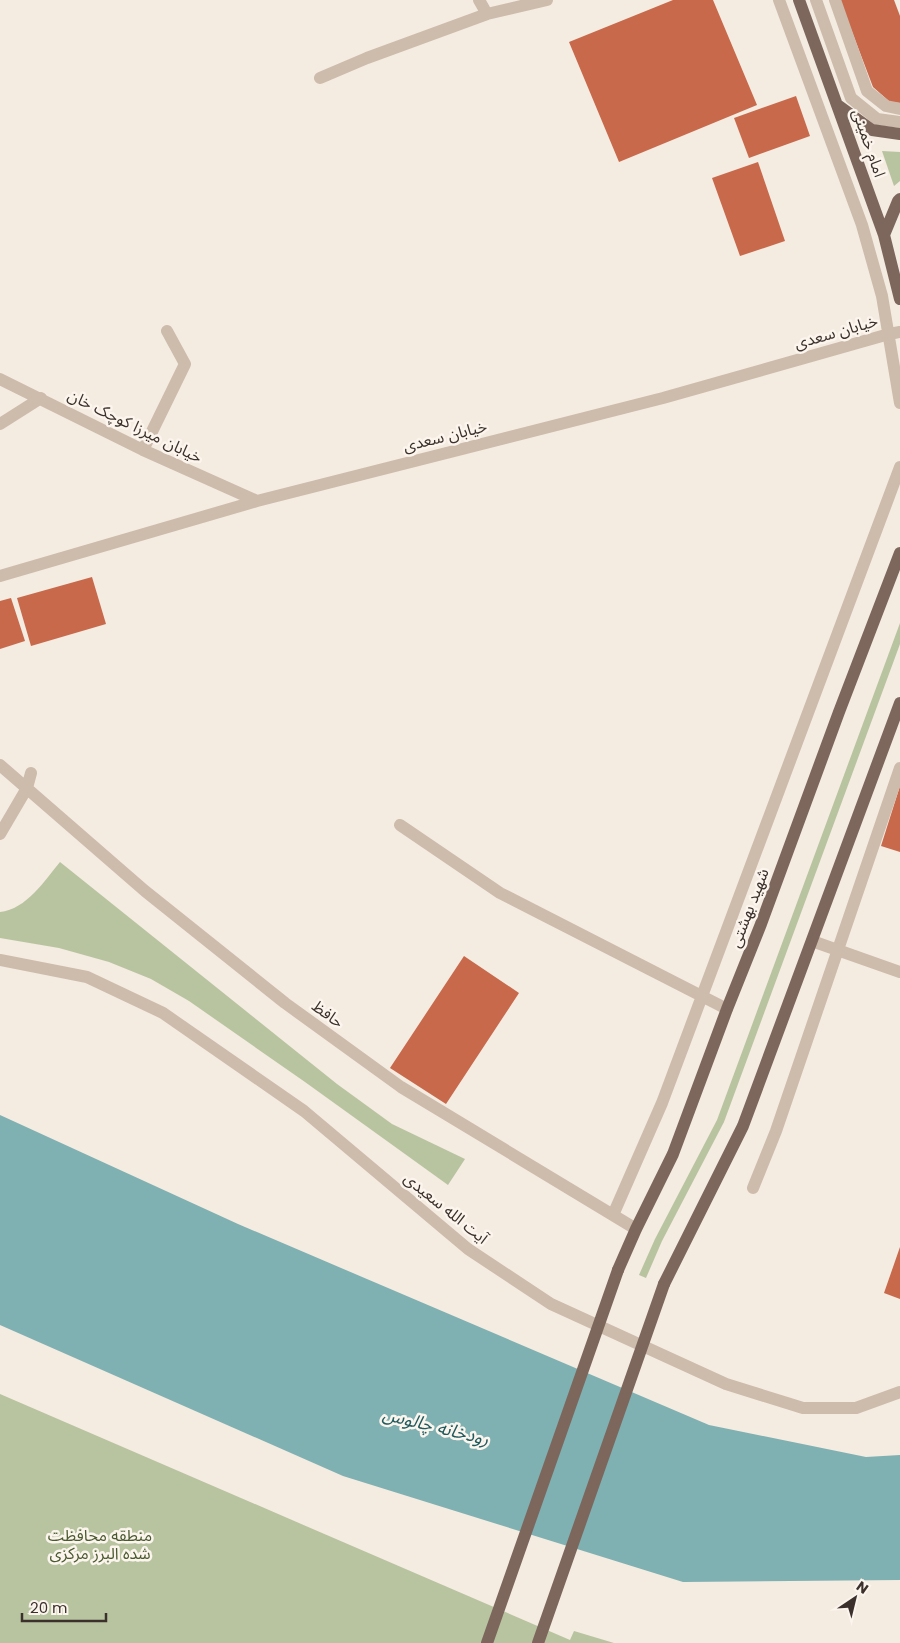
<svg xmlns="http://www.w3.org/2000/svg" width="900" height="1643" viewBox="0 0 900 1643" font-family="Poppins,'Noto Sans Arabic',sans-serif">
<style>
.green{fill:#b8c4a0}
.water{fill:#7fb0b2}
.building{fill:#c8694b}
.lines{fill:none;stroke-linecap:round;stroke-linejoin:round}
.minor{stroke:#cdbbac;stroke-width:12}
.major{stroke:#7d675c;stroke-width:12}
.major-bridge{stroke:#7d675c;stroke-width:12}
.labels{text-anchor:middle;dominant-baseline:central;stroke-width:5;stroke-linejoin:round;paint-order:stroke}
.street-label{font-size:16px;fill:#3b302b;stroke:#fbf5ee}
.park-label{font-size:16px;fill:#4a5a2e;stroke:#fbf5ee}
.water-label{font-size:18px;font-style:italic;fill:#1f5a5e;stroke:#fbf5ee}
</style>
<rect width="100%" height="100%" fill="#f4ebe1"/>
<path class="green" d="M882 151 900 152V181L894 186Z
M900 623V644L724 1122 662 1241 646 1278 639 1275 655 1239 717 1120Z
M60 862 337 1084 392 1124 465 1159 448 1185 305 1082 189 1001 151 979 109 962 59 948 0 938V912C27 909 44 881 60 862Z
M0 1394 570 1640 574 1631 614 1643H0Z"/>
<path class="water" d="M0 1115 238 1224 709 1425 866 1457 900 1455V1580L683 1582 343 1476 0 1325Z"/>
<path class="building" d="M673 0H713L757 105 619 162 569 42Z
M840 0H894L900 16V103L890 102 873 87Z
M796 96 810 136 749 158 734 118Z
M758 162 785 241 740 256 712 178Z
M92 577 106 624 31 646 17 598Z
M11 598 25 641 0 649V601Z
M900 786V852L881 846Z
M464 956 519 993 446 1104 390 1068Z
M900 1247V1299L884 1293Z"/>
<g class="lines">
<path class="minor" d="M479 0 487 14
M779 0 862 225 882 296 900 403
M816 0 851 98 877 119 900 122
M835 0 867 91 886 106 900 109
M320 78 367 58 487 14 547 0
M0 379 143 450 257 501
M0 424 41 398
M143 450 185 364 167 331
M0 576 257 501 663 398 889 334 900 332
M0 765 145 891 285 1003 401 1087 636 1229
M400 825 500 893 727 1009
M0 834 27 788 31 773
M812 941 900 972
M0 960 87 977 163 1013 304 1111 468 1249 551 1304 726 1384 803 1408H856L900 1392
M753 1188 776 1131 900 768
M613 1215 662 1103 900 467"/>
<path class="major" d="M799 0 884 235 900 299
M839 106 872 130 900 134
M884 235 898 201 900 199
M618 1270 636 1229 673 1154 727 1009 761 924 839 712 900 553
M664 1284 743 1126 900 703"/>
<path class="major-bridge" d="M487 1643 618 1270
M538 1643 664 1284"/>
</g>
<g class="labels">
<g class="street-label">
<text transform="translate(869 143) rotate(71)">امام خمینی</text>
<text transform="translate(836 332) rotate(-16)">خیابان سعدی</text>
<text transform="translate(135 426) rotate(26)">خیابان میرزا کوچک خان</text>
<text transform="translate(445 436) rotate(-14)">خیابان سعدی</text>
<text transform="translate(749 908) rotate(-69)">شهید بهشتی</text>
<text transform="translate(328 1014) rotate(36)">حافظ</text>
<text transform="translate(446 1208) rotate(39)">آیت الله سعیدی</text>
</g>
<g class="park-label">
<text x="100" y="1535">منطقه محافظت<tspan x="100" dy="18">شده البرز مرکزی</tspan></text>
</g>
<g class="water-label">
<text transform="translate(436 1426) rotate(14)">رودخانه چالوس</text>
</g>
</g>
<g transform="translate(855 1598) rotate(35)" stroke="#fbf5ee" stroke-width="4" paint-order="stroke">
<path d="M0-4L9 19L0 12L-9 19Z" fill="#3b302b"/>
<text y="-8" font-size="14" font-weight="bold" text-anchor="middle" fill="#3b302b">N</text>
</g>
<path d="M22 1613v8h84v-8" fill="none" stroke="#3b302b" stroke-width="2.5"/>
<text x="30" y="1613" font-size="15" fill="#3b302b" stroke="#fbf5ee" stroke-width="4" paint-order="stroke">20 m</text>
</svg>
